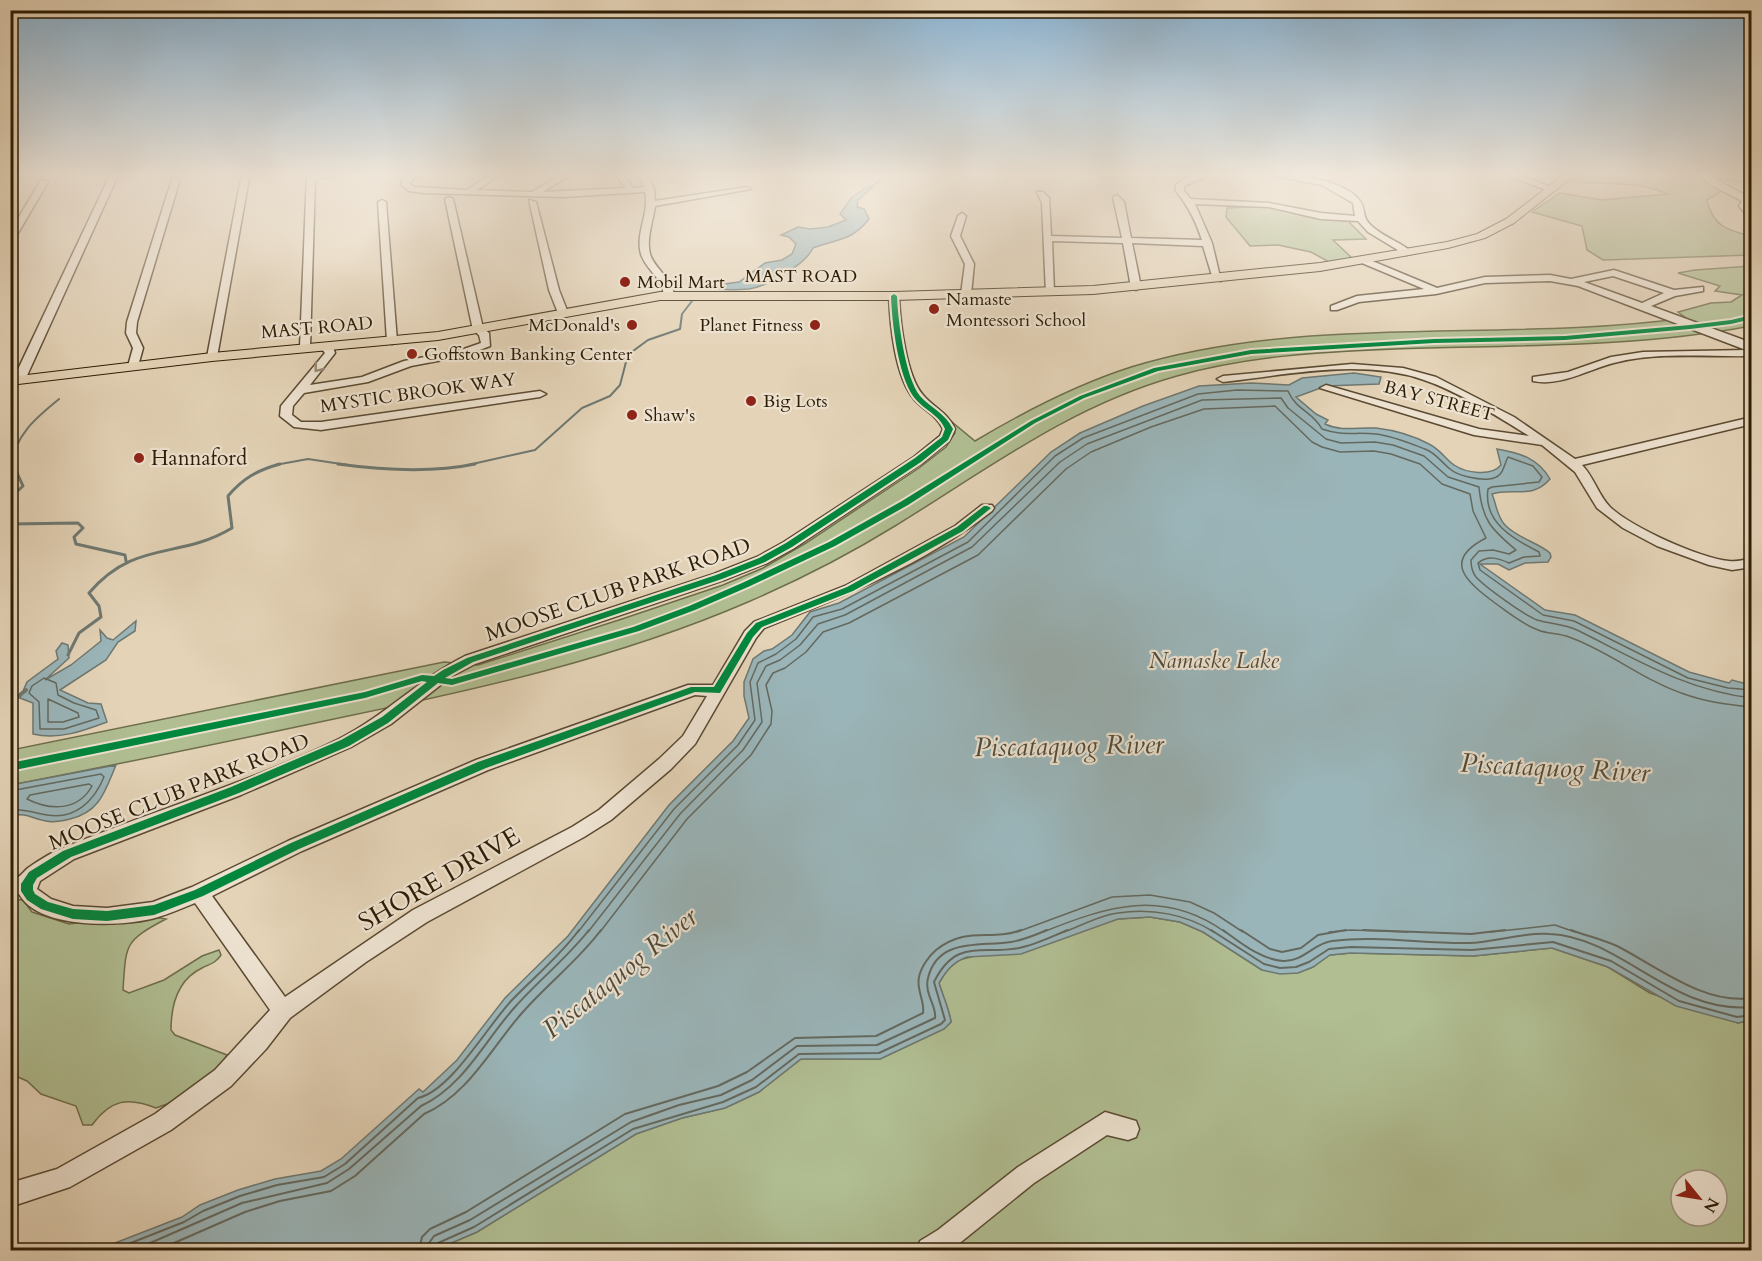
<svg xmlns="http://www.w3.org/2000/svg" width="1762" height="1261" viewBox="0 0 1762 1261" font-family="Cardo,serif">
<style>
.green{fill:#b0be92;stroke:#6e6e4c;stroke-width:1.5;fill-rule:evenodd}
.water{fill:#9ab5b9;stroke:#6e7871;stroke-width:1.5}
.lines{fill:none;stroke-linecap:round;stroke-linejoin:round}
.shore-far1{stroke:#64695f;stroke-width:1.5}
.shore{stroke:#64695f;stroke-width:2}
.stream-far3{stroke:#6e7871;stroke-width:1.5}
.stream-far2{stroke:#6e7871;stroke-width:2}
.stream-far1{stroke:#6e7871;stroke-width:3}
.stream{stroke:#6e7871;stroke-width:4}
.minor-casing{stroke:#5b4a32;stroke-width:3}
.major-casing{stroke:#2d1d05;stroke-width:2}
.minor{fill:#ede2d0;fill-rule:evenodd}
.major{fill:#e4d3b7;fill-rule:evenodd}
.cycleway-casing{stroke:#ede2d0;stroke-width:4}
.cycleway{fill:#00873e;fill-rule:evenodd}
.oneway{stroke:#978975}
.poi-dot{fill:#8f2418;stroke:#ede2d0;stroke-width:2}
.labels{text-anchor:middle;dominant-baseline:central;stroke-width:4.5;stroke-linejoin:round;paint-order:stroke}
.far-street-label{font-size:18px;fill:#2d1d05;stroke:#ede2d0}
.far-poi-label{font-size:18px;fill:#2d1d05;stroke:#ede2d0;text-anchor:start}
.poi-label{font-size:21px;fill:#2d1d05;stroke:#ede2d0;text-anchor:start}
.street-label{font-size:21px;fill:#2d1d05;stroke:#ede2d0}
.water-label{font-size:22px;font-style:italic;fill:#4e4b3b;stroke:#ede2d0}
.near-street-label{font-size:26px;fill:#2d1d05;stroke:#ede2d0}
.near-water-label{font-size:27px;font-style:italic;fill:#4e4b3b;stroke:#ede2d0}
</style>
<rect width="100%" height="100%" fill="#e4d3b7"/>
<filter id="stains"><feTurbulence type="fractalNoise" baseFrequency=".00333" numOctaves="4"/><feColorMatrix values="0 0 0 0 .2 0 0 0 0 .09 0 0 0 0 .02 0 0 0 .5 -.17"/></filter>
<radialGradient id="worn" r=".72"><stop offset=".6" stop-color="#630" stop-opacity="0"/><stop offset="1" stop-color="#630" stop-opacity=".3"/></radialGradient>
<path class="green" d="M1585 173 1699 174 1707 183 1723 190 1707 200C1713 226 1726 230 1751 236V255L1603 260 1587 250 1582 226 1532 212 1560 193 1602 200 1667 194C1637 180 1605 185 1572 182Z
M1265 206 1314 218 1348 221 1366 239 1333 240 1353 259 1329 262 1311 252 1278 245 1250 246 1226 217 1227 208Z
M1751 266V326C1635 348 1513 345 1395 349 1321 352 1248 356 1177 376 1070 406 988 469 895 526 848 555 799 580 748 602 616 659 475 690 334 719 226 742 119 764 11 785V750L444 662 478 665 622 619 723 585 763 568 806 543 919 468 946 447 955 433 952 422 975 441C1025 411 1075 385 1131 367 1307 313 1505 343 1686 318L1678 312 1711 303 1731 302 1742 295 1715 291 1720 286 1678 273 1695 270Z
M10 899 23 900 32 912 69 924 85 922 129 923 154 917 166 919C124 941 126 944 123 990L129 993 164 980 202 956 219 950 221 955C216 963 210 964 202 968 177 980 171 1005 171 1030L175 1035 227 1055C213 1081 184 1099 156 1108 128 1097 111 1099 92 1125H83L76 1106 41 1094 27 1081 11 1074Z
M1150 917 1180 922 1203 932 1262 970 1297 973 1313 967 1329 955 1351 953 1473 956 1552 948 1608 967 1650 993 1738 1023 1751 1020V1250H435L477 1232 636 1134 682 1118 725 1108 759 1092 801 1059H880L944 1029 951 1022C949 1008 943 997 939 983L947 970 959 960 1118 919ZM1681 1180H1717V1216H1681Z"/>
<path class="water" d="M867 187H873L858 200 857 207 864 209 869 219C852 241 837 239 813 248 805 265 768 286 749 289 738 290 727 290 716 289L717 285 739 282 765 263 782 260 792 254 796 244 789 237 781 235 798 227 810 229 828 227 846 220 840 214 851 198Z
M1354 373 1381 377 1379 384 1326 386 1296 397 1316 414 1328 420 1325 424C1342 432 1358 427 1376 428 1393 430 1414 436 1429 444 1441 450 1446 460 1454 465 1466 473 1491 477 1501 465L1497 449C1520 453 1538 458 1550 479 1532 500 1513 487 1492 494 1496 503 1497 517 1505 525 1517 538 1537 542 1550 553L1551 557 1548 562 1525 563 1509 570 1498 564H1480L1545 610 1575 615 1689 672 1729 683 1732 680 1751 685V1020L1738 1023 1676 1006 1608 967 1552 948 1473 956 1351 953 1330 955 1313 967 1298 973 1280 974 1262 970 1203 932 1180 922 1150 917 1118 919 1021 954 967 957C953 962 946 971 939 983 943 997 949 1008 951 1022L944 1029 880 1059H801L759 1092 725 1108 682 1118 636 1134 477 1232 435 1250H97L182 1217 200 1205 238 1190 275 1179 321 1171 341 1159 419 1089 423 1092 457 1060 505 998 568 936 669 805 733 741 749 718 744 696V682L753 659 764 651 772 649 792 635 810 612 839 603 964 537 1051 452 1080 433 1143 406 1199 386 1251 383 1289 385 1302 378Z
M136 621 135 631 118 642 106 660 60 690 88 703 101 704 107 722C83 731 59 740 33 734V703L20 698 27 682 58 659 56 651 62 643 68 645 69 658 45 680 71 665 101 641 100 630 107 638 113 640Z
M116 765C105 791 100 812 70 819 62 821 54 823 46 821 31 819 28 812 11 816V785Z"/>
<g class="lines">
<path class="shore-far1" d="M44 678 56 683 58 695 74 703 96 710 99 718 64 729H40L39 702 29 693 32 686Z
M48 699 78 713 79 717 63 722H48Z
M89 784 92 786C78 811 51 811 27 799L30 795Z
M10 791 101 774 104 777C94 801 75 820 47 815 33 813 24 808 10 810
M578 932 674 809 738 745 755 720 750 682 758 663 776 654 796 639 813 617 842 609 968 542 1055 456 1083 438 1198 394 1237 390 1288 391C1296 410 1313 412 1322 429 1341 436 1357 432 1376 434 1393 436 1409 443 1425 449 1436 453 1441 462 1450 469 1458 476 1478 480 1489 479 1504 478 1503 466 1508 457L1533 466 1542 477 1539 482 1492 487 1488 489C1483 522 1513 539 1539 552L1540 556 1524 557 1509 563C1498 558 1488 555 1478 563L1480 570 1543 615 1574 621 1688 678 1728 688 1752 690
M588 932 680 814 743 750 762 722 757 683 766 666 780 660 800 645 818 624 845 615 972 547 1060 462 1087 444 1202 400 1281 398 1288 408 1326 439 1341 443 1375 442 1393 445 1424 456 1448 477 1479 487C1482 520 1491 529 1516 550L1509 554 1493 550 1479 551 1471 560C1471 566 1472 572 1476 577 1485 587 1524 615 1537 620 1550 624 1564 624 1577 630 1636 659 1685 690 1752 698
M600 932 687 819 751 755 771 724 772 711 766 685 773 673 785 668 806 652 823 632 849 623 978 555 1066 469 1091 452 1151 427 1204 409 1275 406 1312 442 1322 447 1340 452 1374 451 1391 454 1420 464 1442 484 1470 494 1473 511 1486 538C1441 561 1467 582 1495 603 1509 613 1522 624 1538 630 1547 634 1559 633 1569 637 1609 651 1644 681 1684 694 1706 702 1729 705 1752 707
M1017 932 1112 897 1150 895 1190 902 1214 913 1243 932
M1043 932C1108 906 1163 888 1225 932
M1064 932C1081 926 1100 915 1118 913 1151 908 1186 914 1214 932
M1329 932 1351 930 1408 932
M1491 932 1555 925 1575 932"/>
<path class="shore" d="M1211 930 1264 964 1280 968 1296 967 1309 962 1329 949 1351 947 1472 950 1553 942 1611 961 1679 1001 1737 1017 1752 1015
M1223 930C1241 943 1260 959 1283 961 1303 962 1314 943 1332 941 1378 935 1423 944 1469 943 1496 942 1523 932 1550 934 1621 937 1673 1015 1752 1007
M1241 930 1270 949 1282 952 1301 948 1318 935 1346 930
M1363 930 1471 934 1505 930
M1571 930C1587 936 1605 940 1619 947 1659 968 1705 1005 1752 998
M113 1250 184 1222 203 1211 240 1196 277 1185 324 1177 345 1164 418 1098C451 1091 488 1025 512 1000 534 977 560 956 579 930
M134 1250 242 1203 327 1183 349 1169 421 1106C464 1086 485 1040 515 1007 539 980 567 958 589 930
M158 1250 245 1212 280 1201 331 1191 355 1176 424 1114C468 1095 491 1048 522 1013 547 984 578 961 601 930
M419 1250 422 1237 430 1229 466 1212 625 1114 718 1086 747 1072 795 1038 876 1036 923 1013C925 1001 916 990 919 977 921 967 929 956 936 950 968 925 990 942 1021 930
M428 1250 429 1243 434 1236 470 1220 631 1122 679 1105 721 1095 752 1080 797 1046 877 1045 935 1018C937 1006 924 994 928 978 938 937 981 947 1011 942 1024 940 1035 935 1047 930
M435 1250 438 1243 474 1227 633 1129 723 1102 756 1087 799 1054 879 1053 941 1024 945 1020 934 982C956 938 980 955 1019 948 1035 945 1053 936 1068 930"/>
<path class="stream-far3" d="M868 188 894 173
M705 289 720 287"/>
<path class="stream-far2" d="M13 465C13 436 38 416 59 399
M275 465 308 459 348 465
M468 465 535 450 582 408 610 396 620 385 626 362 633 351 648 340 680 329 682 314 692 301"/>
<path class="stream-far1" d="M338 464C382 470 432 473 475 464
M10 498 23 486 13 464
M10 524 78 523 83 528 74 537 76 544 125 555 126 561
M68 655 79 633 101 617 99 606 89 593C135 539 179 560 232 528L228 496C243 478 258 470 280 464"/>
<path class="stream" d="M10 703 26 690"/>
<defs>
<path id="minor" d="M23 173H35L10 181V176Z
M111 173H119L25 380 23 382H15L13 380Z
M242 173H250L217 357 212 360 207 357Z
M307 173H355L315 179 310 347 305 350 300 347Z
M411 173H420L409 183 414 187 467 190 493 173H502L477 190 532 192 564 173H573L543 192 625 188 615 173H623L633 188 644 187 638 173H646L654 189 655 201 747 187 751 189 655 206C653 221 646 239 650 254 655 270 673 278 674 296L669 299 664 296C663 278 646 270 641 254 635 233 650 213 645 192L563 197 424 193 409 191 401 184 404 177Z
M1203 173H1214L1184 186V191L1191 199 1269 203 1321 213 1355 216 1353 203 1322 185 1259 173C1285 172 1344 178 1360 201 1367 211 1360 217 1374 228 1386 238 1402 243 1413 253L1406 255 1368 232 1358 221 1321 219 1269 207 1195 204 1212 243 1221 281 1213 279 1203 246 1132 243 1141 287 1136 290 1131 287 1123 243 1052 241 1054 292 1046 294 1042 203 1037 192H1043L1049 198 1051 236 1122 238 1113 197 1117 195 1124 202 1131 238 1202 240C1196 221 1188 206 1176 191V185L1187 177Z
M1502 173H1513L1556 189 1549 191Z
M1697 173H1716L1752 178V182L1712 177 1752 199V205L1747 206 1752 212V221L1739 206 1742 201 1711 185Z
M177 174 181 176 137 322 136 333 143 348 138 366 133 369 128 366 133 348 126 333 127 322 173 176Z
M41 180 48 182 14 240 10 243V232Z
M449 197 453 199 483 328 489 333 490 346 464 356 411 366 368 382 304 393 293 406 292 415 301 422H321L540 391 546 394 540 397 321 430 294 427 280 416 281 406 325 353 319 346 320 344 333 347 335 353 310 385 362 377 404 361 461 350 481 343 479 335 473 330 445 199Z
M382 200 386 202 397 341 392 344 387 341 378 202Z
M529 200 536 202 559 290 568 313 567 315 558 313 549 290Z
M962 213 966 216 960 236 974 264 971 294 966 297 961 294 965 264 951 236 958 216Z
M1365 258 1437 288 1485 277 1550 275 1571 279 1614 270 1674 290 1703 287V291L1675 296 1651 306 1752 343V356C1709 357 1659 352 1618 362 1590 368 1562 387 1533 381V377L1568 372 1611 357 1643 352 1746 350 1578 286 1550 281 1485 283 1436 294 1359 302 1337 310H1331V306L1357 296 1424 289 1362 263V259ZM1613 276 1664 293 1642 303 1584 282Z
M894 293 899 296C900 322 906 376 923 395 934 408 948 413 955 429L949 441 922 463 794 548 767 563 724 580 475 664 452 676 391 724 351 747 241 795 74 859 40 881 37 889 51 899 73 906 107 908 153 902 192 887 288 841 476 760 688 685H713L745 631 754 622 845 586 955 526 982 505H992L994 508 992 511C924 564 843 597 764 628L756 638 695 744 671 769 611 820 584 837 427 922 366 962 290 1018 266 1049 231 1086 171 1130 70 1187 10 1207V1183L57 1169 155 1114 215 1070 270 1010 195 903C182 908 169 914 155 918 121 927 39 930 19 894L10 897V881C20 878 21 874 28 868 38 861 52 852 63 848 155 810 251 782 339 739 385 716 419 679 465 656L714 574 757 557 784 542 914 457 940 436 943 429C937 415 923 410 914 399 895 377 890 324 889 296ZM695 695 707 696 683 736 659 759 599 810 572 827 413 910 285 997 212 896 302 851 488 770Z
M1352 364 1403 368 1436 377 1514 417 1575 459 1752 417V424L1582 465C1594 477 1598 495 1610 507 1631 527 1699 558 1729 561 1737 562 1744 560 1752 558V567L1732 570 1709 565 1657 546 1623 528 1597 508 1575 472 1542 445 1474 435 1320 388 1326 385 1479 429 1529 436C1499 417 1457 391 1424 380 1360 358 1288 375 1223 382L1217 379 1223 376Z
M1105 1112 1136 1121 1139 1129 1136 1137 1128 1140 1107 1135 1034 1183 951 1250H917L920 1241 938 1230 1018 1167Z"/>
<path id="major" d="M1566 173H1577L1514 223 1485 238 1448 248 1320 271 1093 294 894 300H660L438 340 212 361 10 385V377L212 353 438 332 660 292H894L1093 286 1320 263 1447 242 1477 234 1506 219Z"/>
</defs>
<use href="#minor" class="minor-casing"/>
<use href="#major" class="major-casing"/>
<use href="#minor" class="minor"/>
<use href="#major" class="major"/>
<defs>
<path id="cycleway" d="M894 294 897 296C898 321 905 377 920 396 931 408 945 413 953 429L948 440 921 462 792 547 765 562 722 579 473 662 445 678 452 679 633 627 689 606 742 583 829 542 902 501 1031 421 1080 396 1154 368 1251 350 1434 339 1565 336 1690 325 1731 320 1752 315V319L1731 324 1690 329 1565 340 1434 343 1251 354 1158 371 1084 398 1035 423 908 505 835 546 748 587 695 610 639 631 452 685 438 683 388 723 349 746 239 793 71 857 37 878 33 885V890L35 894 48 902 73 909 107 911 154 905 195 890 291 843 478 762 691 687H714L747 633 756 623 847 587 957 527 984 506H987L991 508 963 531 853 591 762 627 753 637 720 693 695 692 486 768 299 849 203 896 154 915 107 921 73 919 41 909 27 900 21 891V884L29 872 63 851 231 787 341 740 382 717 427 682 422 681 365 698 10 771V763L365 692 422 675 434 676 443 670 467 658 716 575 759 558 786 543 915 458 942 437 945 429C939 414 922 409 913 396 898 374 892 323 891 296Z"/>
</defs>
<use href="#cycleway" class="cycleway-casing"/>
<use href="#cycleway" class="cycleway"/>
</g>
<defs><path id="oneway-chevron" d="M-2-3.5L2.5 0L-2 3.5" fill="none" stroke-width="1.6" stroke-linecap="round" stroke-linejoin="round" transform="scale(1.5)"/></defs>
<use class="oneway" href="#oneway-chevron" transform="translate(318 368) rotate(129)"/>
<linearGradient id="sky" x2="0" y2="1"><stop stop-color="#89b4d5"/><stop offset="0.5" stop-color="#f3ebdf"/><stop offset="1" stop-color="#f3ebdf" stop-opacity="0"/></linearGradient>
<rect width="1762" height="349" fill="url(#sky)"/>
<g class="poi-dot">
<circle cx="625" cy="282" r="6"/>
<circle cx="934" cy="309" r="6"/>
<circle cx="632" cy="325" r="6"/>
<circle cx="815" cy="325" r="6"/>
<circle cx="412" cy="354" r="6"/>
<circle cx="751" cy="401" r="6"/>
<circle cx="632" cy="415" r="6"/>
<circle cx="139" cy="458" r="6"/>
</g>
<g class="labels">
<g class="far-street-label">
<text x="801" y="276">MAST ROAD</text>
<text transform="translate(317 328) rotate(-5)">MAST ROAD</text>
<text transform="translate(418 393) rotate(-8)">MYSTIC BROOK WAY</text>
<text transform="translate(1439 401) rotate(15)">BAY STREET</text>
</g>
<g class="far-poi-label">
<text x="637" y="282">Mobil Mart</text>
<text x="946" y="299">Namaste<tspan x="946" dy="21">Montessori School</tspan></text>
<text x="620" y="325" text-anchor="end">McDonald's</text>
<text x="803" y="325" text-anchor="end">Planet Fitness</text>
<text x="424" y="354">Goffstown Banking Center</text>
<text x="763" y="401">Big Lots</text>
<text x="644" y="415">Shaw's</text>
</g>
<g class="poi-label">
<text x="151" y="458">Hannaford</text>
</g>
<g class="street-label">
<text transform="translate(618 590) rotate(-19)">MOOSE CLUB PARK ROAD</text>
<text transform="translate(179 792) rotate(-22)">MOOSE CLUB PARK ROAD</text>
</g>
<g class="water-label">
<text x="1214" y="661">Namaske Lake</text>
</g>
<g class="near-street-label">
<text transform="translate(439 879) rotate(-30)">SHORE DRIVE</text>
</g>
<g class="near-water-label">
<text transform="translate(1069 746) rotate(-1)">Piscataquog River</text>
<text transform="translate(1555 768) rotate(3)">Piscataquog River</text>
<text transform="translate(620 973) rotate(-39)">Piscataquog River</text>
</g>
</g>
<rect width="1762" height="1261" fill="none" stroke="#e4d3b7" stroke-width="36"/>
<rect x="12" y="12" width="1738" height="1237" fill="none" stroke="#2d1d05" stroke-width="3"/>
<rect x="18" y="18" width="1726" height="1225" fill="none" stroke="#2d1d05" stroke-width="1.5"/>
<g transform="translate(1699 1198) rotate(120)"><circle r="28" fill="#ede2d0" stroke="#a0937f" stroke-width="1.5"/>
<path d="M0-4.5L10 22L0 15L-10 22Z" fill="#8f2418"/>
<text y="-9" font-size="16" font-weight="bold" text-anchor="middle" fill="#2d1d05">N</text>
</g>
<rect width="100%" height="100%" filter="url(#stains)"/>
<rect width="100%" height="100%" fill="url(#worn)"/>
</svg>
